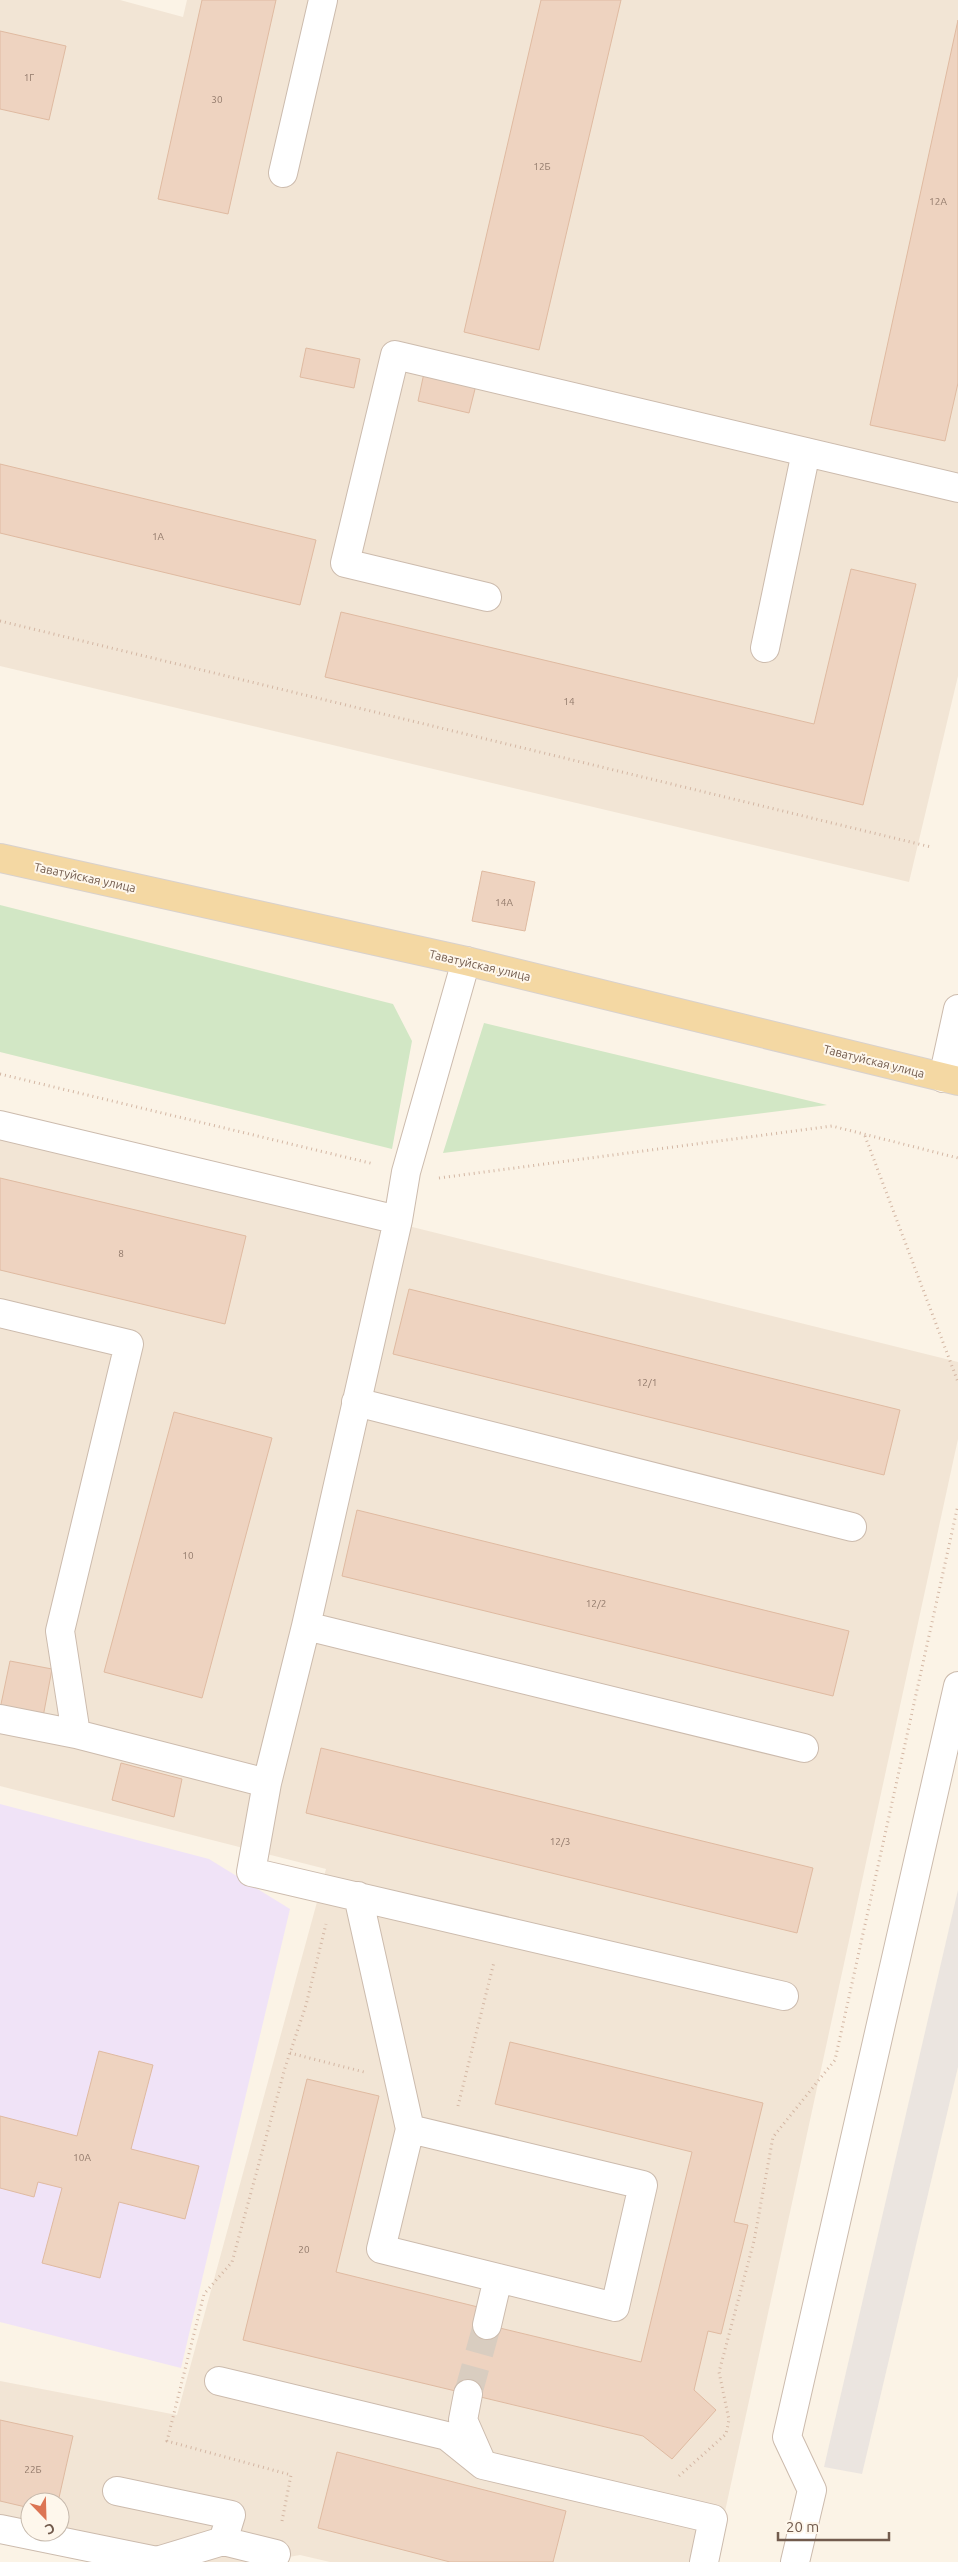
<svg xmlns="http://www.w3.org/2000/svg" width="958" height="2562" viewBox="0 0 958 2562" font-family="Ubuntu,sans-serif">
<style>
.residential{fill:#f2e5d5;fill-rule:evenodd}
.industrial{fill:#ebe5e0}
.education{fill:#f0e3f7}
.green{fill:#d2e7c5}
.building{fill:#eed3c0;stroke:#dfbaa1}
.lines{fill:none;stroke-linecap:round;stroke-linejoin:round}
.minor-tunnel{stroke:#d9cdc0;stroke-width:28;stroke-dasharray:28 14;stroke-linecap:butt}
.minor-casing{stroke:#ccbbad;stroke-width:30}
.major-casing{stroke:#d8d1cd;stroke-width:30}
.path{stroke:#d3b6a3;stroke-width:3;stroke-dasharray:1 4;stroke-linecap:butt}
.minor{stroke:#fff;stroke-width:28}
.major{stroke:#f4d8a3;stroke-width:28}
.labels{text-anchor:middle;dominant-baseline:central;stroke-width:4;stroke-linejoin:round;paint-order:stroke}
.number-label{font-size:10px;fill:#91796a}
.street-label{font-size:12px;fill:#725b4d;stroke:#fef7ec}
</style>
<rect width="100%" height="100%" fill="#fbf3e6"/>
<path class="residential" d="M0 0H120L183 17 187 0H958V676L909 882 0 666Z
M0 1125 958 1362V1439L714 2562H330L300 2555 261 2562H113L0 2538V2381L177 2415 326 1869 0 1786ZM30 2502H60V2532H30Z"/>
<path class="industrial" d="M958 1890V2067L862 2474 824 2467Z"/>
<path class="education" d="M0 1804 209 1859 290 1909 181 2368 0 2322Z"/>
<path class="green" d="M0 905 393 1004 412 1041 392 1149 0 1052Z
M484 1023 827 1105 443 1153Z"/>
<path class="building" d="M202 0H276L228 214 158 199Z
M541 0H621L539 350 464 332Z
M958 20V383L945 441 870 425Z
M0 31 66 46 49 120 0 109Z
M306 348 360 359 354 388 300 377Z
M424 373 476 385 469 413 418 401Z
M0 464 316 540 300 605 0 533Z
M851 569 916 584 863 805 325 677 341 612 814 724Z
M482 871 535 882 525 931 472 921Z
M0 1178 246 1236 225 1324 0 1270Z
M409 1289 900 1410 884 1475 393 1354Z
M174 1412 272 1438 202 1698 104 1672Z
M357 1510 849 1631 833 1696 342 1576Z
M10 1661 52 1669 43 1717 0 1709Z
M321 1748 813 1868 797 1933 306 1813Z
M121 1763 182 1779 174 1817 112 1800Z
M510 2042 763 2103 734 2222 748 2225 721 2334 708 2331 694 2390 716 2410 672 2459 643 2436 243 2340 307 2079 379 2096 336 2272 482 2308 479 2323 641 2362 692 2152 495 2104Z
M99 2051 153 2065 131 2149 199 2166 185 2219 119 2202 100 2278 42 2263 62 2188 38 2182 34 2197 0 2188V2116L77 2136Z
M0 2420 73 2436 58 2502H30V2508L0 2501Z
M337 2452 566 2511 553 2562H450L318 2528Z"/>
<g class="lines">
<path class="minor-tunnel" d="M468 2394 487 2325"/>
<defs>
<path id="minor" d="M283 173 323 0
M487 597 345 563 395 355 958 488
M765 648 806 452
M466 961 406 1172 398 1220 306 1626 267 1783 251 1872 784 1996
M943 1078 958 1009
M0 1125 398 1220
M0 1313 129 1344 60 1631 76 1734 267 1783
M356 1402 852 1527
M306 1626 804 1748
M0 1719 76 1734
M358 1896 410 2129
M410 2129 643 2185 615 2307 381 2249Z
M487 2325 498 2278
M219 2381 447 2436 483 2465 713 2519 704 2562
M468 2394 463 2420 481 2461
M117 2491 231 2515 223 2541
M0 2529 157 2561 223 2541 276 2554
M795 2562 812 2490 787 2437 958 1686"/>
<path id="major" d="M0 858 466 961 958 1081"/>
</defs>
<use href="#minor" class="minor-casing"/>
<use href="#major" class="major-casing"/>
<path class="path" d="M0 621 931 847
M0 1074 374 1164
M865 1136 958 1382
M439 1178 832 1126 958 1158
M290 2053 364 2072
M458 2106 494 1962
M679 2476 726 2434 729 2420 719 2372 754 2241 773 2137 835 2060 958 1505
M282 2521 291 2475 167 2441 204 2294 232 2262 285 2068 306 2005 326 1924"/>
<use href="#minor" class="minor"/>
<use href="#major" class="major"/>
</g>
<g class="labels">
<g class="number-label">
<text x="29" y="77">1Г</text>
<text x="217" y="99">30</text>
<text x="542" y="166">12Б</text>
<text x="938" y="201">12А</text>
<text x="158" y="536">1А</text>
<text x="569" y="701">14</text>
<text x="504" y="902">14А</text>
<text x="121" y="1253">8</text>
<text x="647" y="1382">12/1</text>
<text x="188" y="1555">10</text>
<text x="596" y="1603">12/2</text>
<text x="560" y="1841">12/3</text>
<text x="82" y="2157">10А</text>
<text x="304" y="2249">20</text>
<text x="33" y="2469">22Б</text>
</g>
<g class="street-label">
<text transform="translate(85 877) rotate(12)">Таватуйская улица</text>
<text transform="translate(480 965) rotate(13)">Таватуйская улица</text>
<text transform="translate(874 1061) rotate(14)">Таватуйская улица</text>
</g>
</g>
<g transform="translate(45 2517) rotate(157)"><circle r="24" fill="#fef7ec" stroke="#c6b9ac"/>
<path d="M0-4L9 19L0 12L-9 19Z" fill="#dc7554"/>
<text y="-8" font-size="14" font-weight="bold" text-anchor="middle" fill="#725b4d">С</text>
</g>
<path d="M778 2532v8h111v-8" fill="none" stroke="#725b4d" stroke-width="2.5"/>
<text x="786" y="2532" font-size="15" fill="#725b4d" stroke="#fef7ec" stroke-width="4" paint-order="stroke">20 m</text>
</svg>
